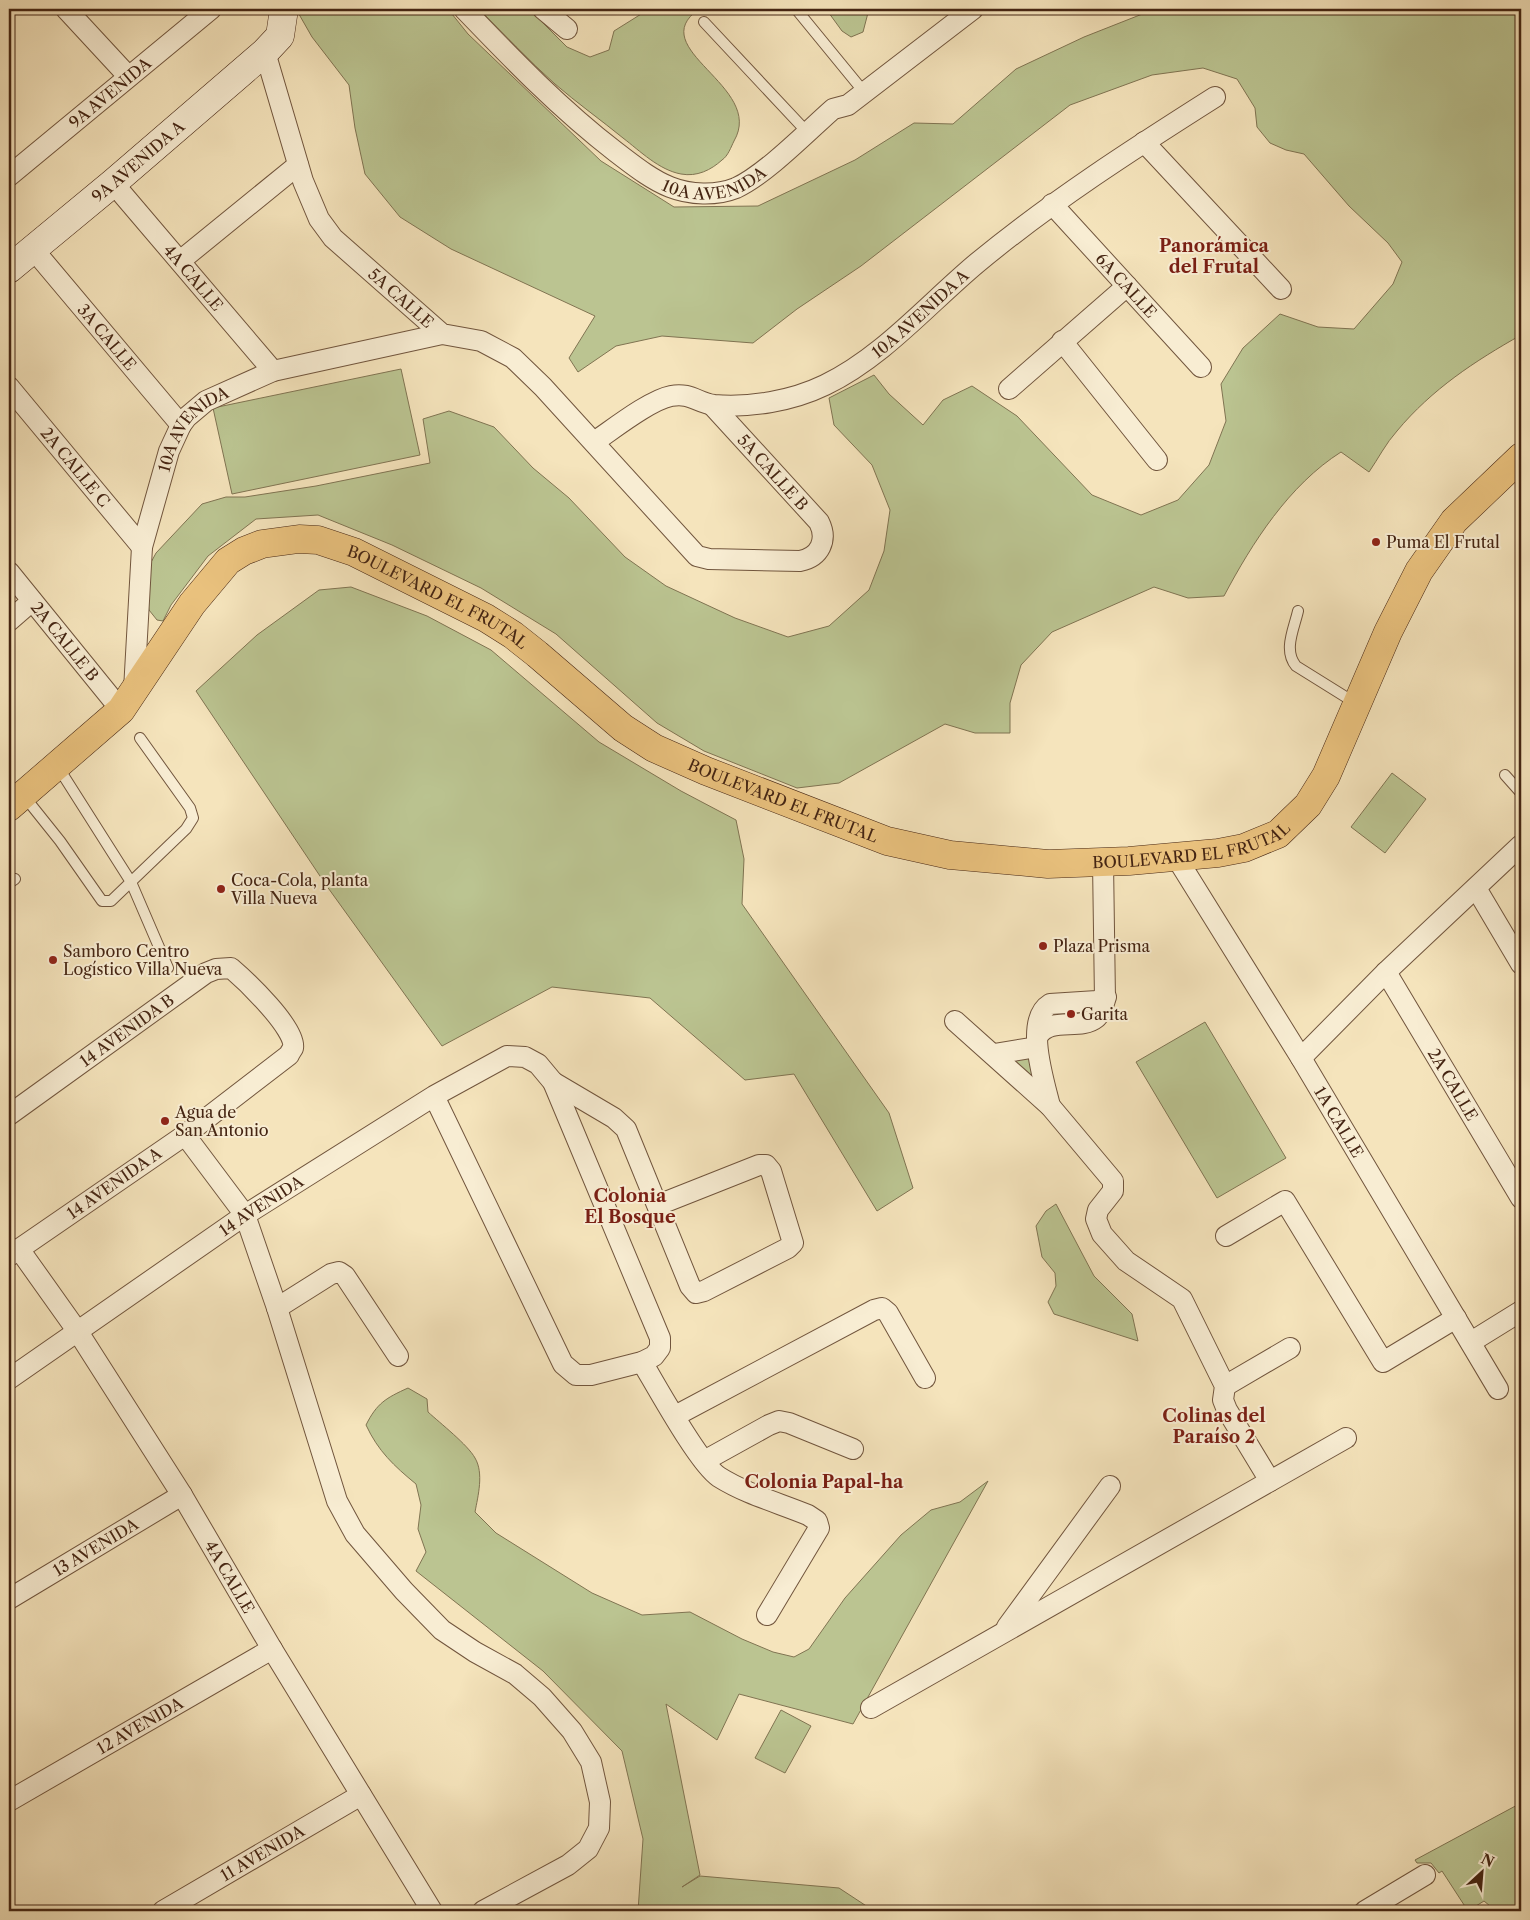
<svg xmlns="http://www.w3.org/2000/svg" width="1530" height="1920" viewBox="0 0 1530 1920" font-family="'Libre Caslon Text',serif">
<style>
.green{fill:#bbc491;stroke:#807452}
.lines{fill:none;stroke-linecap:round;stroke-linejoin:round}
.lane-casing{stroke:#71553d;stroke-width:12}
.street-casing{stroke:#71553d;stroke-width:22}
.secondary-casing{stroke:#452513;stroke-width:29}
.primary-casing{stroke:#452513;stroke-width:29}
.lane{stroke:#f8edd3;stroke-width:10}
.street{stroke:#f8edd3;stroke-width:20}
.secondary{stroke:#f8edd3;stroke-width:28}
.primary{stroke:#eac27e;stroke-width:28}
.poi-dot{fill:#8f2418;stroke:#f8edd3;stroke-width:2}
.labels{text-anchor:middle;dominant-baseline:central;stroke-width:4;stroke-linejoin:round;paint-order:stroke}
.street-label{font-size:16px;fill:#452513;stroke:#f8edd3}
.poi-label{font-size:16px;fill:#452513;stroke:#f8edd3;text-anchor:start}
.neighbourhood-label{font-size:18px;font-weight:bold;fill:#7a1f14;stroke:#f8edd3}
</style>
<rect width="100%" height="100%" fill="#f5e4bc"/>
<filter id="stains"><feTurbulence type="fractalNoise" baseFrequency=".004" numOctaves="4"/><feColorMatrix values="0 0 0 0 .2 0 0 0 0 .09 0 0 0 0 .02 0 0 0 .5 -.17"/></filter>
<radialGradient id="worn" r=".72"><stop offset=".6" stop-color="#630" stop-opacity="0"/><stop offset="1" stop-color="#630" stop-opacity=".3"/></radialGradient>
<path class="green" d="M296 9H448L468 34 601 161 674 207 758 206 855 160 914 123 953 124 1016 69 1084 37 1155 9H1521V335C1475 361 1432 389 1397 431 1386 443 1378 459 1369 472L1341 452C1289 485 1252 543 1224 596L1188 598 1154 587 1052 632 1021 665 1010 703V733H975L945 724 839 783 797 788 704 751 657 723 556 634 481 588 392 545 318 515 256 519 208 556 171 605 163 621 157 620 149 610 147 597 148 568 156 553 202 504 226 497H245L316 486 430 463 423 419 449 411 494 427 533 468 569 498 625 557 666 586 735 618 788 637 829 626 869 590 884 551 890 510 872 465 834 425 829 398 874 375 889 394 923 425 943 400 972 386 1017 416 1092 495 1141 515 1178 500 1209 465 1226 421 1221 384 1243 348 1280 314 1318 327 1354 329 1393 284 1402 262 1388 243 1349 206 1304 154 1286 150 1270 143 1257 127 1255 108 1237 79 1203 68 1152 75 1070 105 861 266 797 309 753 343 662 336 616 346 578 372 569 358 595 316 451 249 400 217 365 174 355 128 349 85 312 37Z
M479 9H529L567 47 590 57 609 50 614 31 646 11 645 9H699C642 49 766 86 734 141 731 147 728 156 722 160 711 170 697 177 681 174 659 170 640 151 623 138 601 120 577 103 555 84 528 60 504 34 479 9Z
M826 9H869L863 32 851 37 842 31Z
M401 369 420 455 232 494 213 408Z
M351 587 427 616 491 650 599 742 681 791 736 820 744 859 742 904 889 1113 913 1188 877 1211 794 1074 745 1080 650 998 552 987 442 1046 326 885 196 691 257 635 319 590Z
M1392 773 1426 799 1385 853 1351 827Z
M1205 1022 1286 1158 1217 1198 1136 1062Z
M1032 1058 1036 1085 1011 1059Z
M1056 1204 1094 1276 1132 1314 1138 1341 1054 1314 1048 1302 1056 1286 1055 1273 1042 1257 1036 1226 1046 1211Z
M408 1388 427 1399 428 1412C440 1423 468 1445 475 1458 484 1473 478 1496 475 1512L496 1533 592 1593 642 1615 690 1612 742 1639 773 1652 794 1657 809 1649 845 1598 901 1535 931 1510 960 1502 988 1481 853 1724 739 1694 717 1740 666 1704 700 1875 682 1887 700 1876 839 1888 874 1911H638L643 1839 622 1751 543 1671 416 1571 426 1552 418 1529 421 1505 416 1484C394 1466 378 1451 366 1425 377 1403 386 1398 408 1388Z
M781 1710 811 1726 785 1773 755 1758Z
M1521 1803V1911H1496L1484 1901 1468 1911 1442 1871 1439 1873 1431 1863H1417L1415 1860Z"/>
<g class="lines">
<defs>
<path id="lane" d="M796 9 864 92
M704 22 807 132
M1298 611C1294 629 1283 650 1296 666L1357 704
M58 767 131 882 168 968
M1505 775 1521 793
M24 796 60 841 102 901H111L186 829 193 818 190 808 140 738
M9 883 15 879"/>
<g id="street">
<path d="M66 9 128 76"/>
<path id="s1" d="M464 9C512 59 560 109 616 152 632 164 650 179 670 187 690 195 716 196 736 188 765 175 808 131 833 109L848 105 973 9"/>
<path d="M543 9 567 29"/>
<path id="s2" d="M265 52 303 181 319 219 333 238 442 334 481 341 513 358 543 387 697 556 709 559 800 561C820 557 828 540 819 522L712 405"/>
<path d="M1144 142 1281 289"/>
<path id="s3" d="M9 176 211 9"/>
<path id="s4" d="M113 183 273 371"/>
<path id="s5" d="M1052 204 1201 367"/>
<path id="s6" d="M33 249 181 425"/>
<path d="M180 261 298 165"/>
<path d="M1062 341 1157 460"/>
<path id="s7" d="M9 387 142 547"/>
<path d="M1009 389 1127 286"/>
<path id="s8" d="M594 442C612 430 650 400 671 396 690 392 698 403 714 405 750 408 792 401 825 385 883 357 928 304 977 263 1052 201 1133 149 1215 97"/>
<path id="s9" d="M9 572 121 710"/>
<path d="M9 621 32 601"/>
<path id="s10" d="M134 690 142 547 169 451 181 425 187 417 206 401 273 371 442 334"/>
<path id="s11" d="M1176 857 1301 1058 1498 1389"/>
<path d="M1476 888 1521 964"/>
<path id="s12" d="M1386 972 1521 1198"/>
<path d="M955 1021 1050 1106 1113 1181V1191L1098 1210 1096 1219 1102 1234 1126 1261 1182 1299 1225 1386 1223 1400 1227 1410 1270 1481"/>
<path d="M1038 1036C1050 1016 1080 1031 1096 1018 1101 1014 1103 1006 1105 1000L1103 862"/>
<path d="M994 1054 1037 1047"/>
<path d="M1301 1058 1386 972 1521 845"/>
<path d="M553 1082 614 1118 626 1129 690 1286 696 1293 704 1291 788 1248 793 1243 771 1171 766 1165H759L658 1205"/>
<path d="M1050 1106C1044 1081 1024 1020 1050 1004L1097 1001 1106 997"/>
<path id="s13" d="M9 1115 206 973 216 969 231 968C245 980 297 1029 293 1048 292 1050 290 1052 289 1055L185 1135 9 1256"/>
<path d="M185 1135 245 1215 277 1308 337 1501 355 1534 404 1591 442 1630 475 1652 515 1674 542 1697 572 1731 591 1762 600 1802 599 1828 588 1849 568 1865 483 1911"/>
<path d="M1226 1236 1285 1201 1383 1362 1456 1318"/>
<path id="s14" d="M19 1249 78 1332 182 1495 272 1649 432 1911"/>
<path d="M277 1308 331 1274 339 1272 345 1276 398 1356"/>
<path d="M1471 1342 1521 1311"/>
<path d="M642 1362C657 1387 699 1464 719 1477 746 1494 779 1503 808 1515L817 1521 819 1528 767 1615"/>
<path id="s15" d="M9 1379 245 1215 434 1096 507 1056 525 1057 538 1064 553 1082 660 1338V1348L654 1356 642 1362 591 1375H576L563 1364 434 1096"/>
<path d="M1225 1386 1290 1348"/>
<path d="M675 1416 874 1310 882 1308 888 1313 925 1378"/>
<path d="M704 1461 769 1425 779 1421 789 1423 853 1449"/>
<path id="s16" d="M9 1599 182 1495"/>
<path d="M1007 1627 1110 1486"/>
<path d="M871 1708 1346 1438"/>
<path id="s17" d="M9 1801 272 1649"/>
<path id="s18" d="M163 1911 361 1795"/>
<path d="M1365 1911 1425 1875"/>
</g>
<g id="secondary">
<path id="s19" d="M9 269 113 183 265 52 280 36 284 9"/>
</g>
<g id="primary">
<path id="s20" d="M9 807 121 710 192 604 228 561 244 551 262 544 299 539 318 540 354 552 486 618 513 635 537 654 623 728 654 748 706 771 887 841 950 855 1048 864 1129 861 1218 853 1244 848 1278 834 1308 805 1326 776 1388 632 1419 571 1454 521 1521 457"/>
</g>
</defs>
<use href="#lane" class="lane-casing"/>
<use href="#street" class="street-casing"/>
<use href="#secondary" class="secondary-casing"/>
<use href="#primary" class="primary-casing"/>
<use href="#lane" class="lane"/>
<use href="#street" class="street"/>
<use href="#secondary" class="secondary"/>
<use href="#primary" class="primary"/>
</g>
<g class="poi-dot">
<circle cx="1376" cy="542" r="5"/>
<circle cx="221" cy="889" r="5"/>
<circle cx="1043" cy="946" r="5"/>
<circle cx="53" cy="960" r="5"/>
<circle cx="1071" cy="1014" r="5"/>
<circle cx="165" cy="1121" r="5"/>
</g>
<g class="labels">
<g class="street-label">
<text stroke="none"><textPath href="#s3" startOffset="131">9A AVENIDA</textPath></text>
<text stroke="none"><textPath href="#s19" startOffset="168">9A AVENIDA A</textPath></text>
<text stroke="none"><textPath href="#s1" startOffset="320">10A AVENIDA</textPath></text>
<text stroke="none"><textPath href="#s4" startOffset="124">4A CALLE</textPath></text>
<text stroke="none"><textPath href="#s5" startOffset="110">6A CALLE</textPath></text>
<text stroke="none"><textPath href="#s2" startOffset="290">5A CALLE</textPath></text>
<text stroke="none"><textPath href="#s8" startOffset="368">10A AVENIDA A</textPath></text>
<text stroke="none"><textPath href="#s6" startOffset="115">3A CALLE</textPath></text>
<text stroke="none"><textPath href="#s10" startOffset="276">10A AVENIDA</textPath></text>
<text stroke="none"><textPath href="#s7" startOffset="104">2A CALLE C</textPath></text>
<text transform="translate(773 472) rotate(48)">5A CALLE B</text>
<text stroke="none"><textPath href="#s20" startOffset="559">BOULEVARD EL FRUTAL</textPath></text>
<text stroke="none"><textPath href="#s9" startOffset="89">2A CALLE B</textPath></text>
<text stroke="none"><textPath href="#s20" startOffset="964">BOULEVARD EL FRUTAL</textPath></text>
<text stroke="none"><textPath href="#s20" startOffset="1384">BOULEVARD EL FRUTAL</textPath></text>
<text stroke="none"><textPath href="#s13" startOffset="145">14 AVENIDA B</textPath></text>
<text stroke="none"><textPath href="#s12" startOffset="131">2A CALLE</textPath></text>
<text stroke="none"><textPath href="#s11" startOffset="311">1A CALLE</textPath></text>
<text transform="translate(114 1183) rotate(-35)">14 AVENIDA A</text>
<text stroke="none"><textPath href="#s15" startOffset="306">14 AVENIDA</textPath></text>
<text stroke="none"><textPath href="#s16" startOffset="101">13 AVENIDA</textPath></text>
<text stroke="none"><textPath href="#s14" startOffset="390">4A CALLE</textPath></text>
<text stroke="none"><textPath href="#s17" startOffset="151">12 AVENIDA</textPath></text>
<text stroke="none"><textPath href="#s18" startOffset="115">11 AVENIDA</textPath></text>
</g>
<g class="poi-label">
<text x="1386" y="542">Puma El Frutal</text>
<text x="231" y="880">Coca-Cola, planta<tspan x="231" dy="18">Villa Nueva</tspan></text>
<text x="1053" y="946">Plaza Prisma</text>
<text x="63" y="951">Samboro Centro<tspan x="63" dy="18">Logístico Villa Nueva</tspan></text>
<text x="1081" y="1014">Garita</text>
<text x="175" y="1112">Agua de<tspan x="175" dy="18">San Antonio</tspan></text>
</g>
<g class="neighbourhood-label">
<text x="1214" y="246">Panorámica<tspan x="1214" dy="21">del Frutal</tspan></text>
<text x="630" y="1196">Colonia<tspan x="630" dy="21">El Bosque</tspan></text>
<text x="1214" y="1416">Colinas del<tspan x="1214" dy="21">Paraíso 2</tspan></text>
<text x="824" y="1482">Colonia Papal-ha</text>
</g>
</g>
<rect width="1530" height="1920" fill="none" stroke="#f5e4bc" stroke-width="30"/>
<rect x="10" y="10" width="1510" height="1900" fill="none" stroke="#452513" stroke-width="2.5"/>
<rect x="15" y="15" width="1500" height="1890" fill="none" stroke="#452513"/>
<g transform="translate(1482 1872) rotate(26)" stroke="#f8edd3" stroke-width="4" paint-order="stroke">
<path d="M0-4L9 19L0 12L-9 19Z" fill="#452513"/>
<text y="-8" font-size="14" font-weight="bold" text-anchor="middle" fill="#452513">N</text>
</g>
<rect width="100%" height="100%" filter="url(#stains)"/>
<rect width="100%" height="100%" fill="url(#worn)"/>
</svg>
